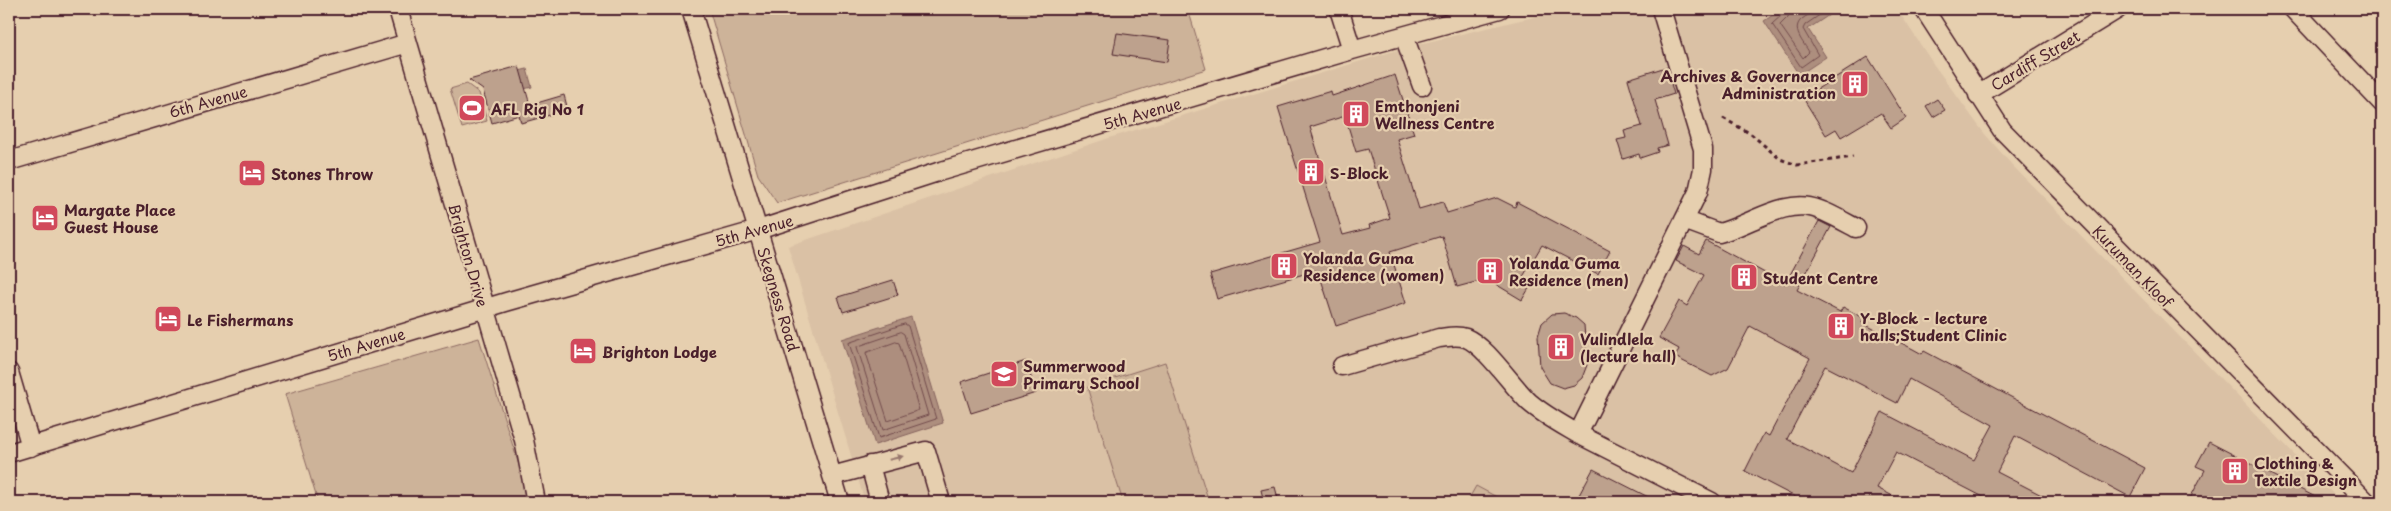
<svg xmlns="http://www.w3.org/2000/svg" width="2391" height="511" viewBox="0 0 2391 511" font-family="'Playpen Sans',sans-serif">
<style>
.built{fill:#dac1a5}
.green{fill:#cdb399;stroke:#8c6962}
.water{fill:#ad8e7e;stroke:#85625d}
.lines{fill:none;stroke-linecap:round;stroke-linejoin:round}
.shore{stroke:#724b4c;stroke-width:1}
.building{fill:#bda18d;stroke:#4a1f2b;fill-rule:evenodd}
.minor-casing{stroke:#4a1f2b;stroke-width:21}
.path{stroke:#4a1f2b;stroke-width:3;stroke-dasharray:4 4;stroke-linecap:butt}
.minor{stroke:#e6cfaf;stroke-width:18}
.oneway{fill:#98776d}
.labels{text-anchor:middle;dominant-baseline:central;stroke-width:4.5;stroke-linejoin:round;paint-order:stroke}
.street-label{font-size:15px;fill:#4a1f2b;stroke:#e6cfaf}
.poi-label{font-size:15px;font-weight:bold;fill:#4a1f2b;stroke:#e6cfaf;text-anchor:start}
</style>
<rect width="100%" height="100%" fill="#e6cfaf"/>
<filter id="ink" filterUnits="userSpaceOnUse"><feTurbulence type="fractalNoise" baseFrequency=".02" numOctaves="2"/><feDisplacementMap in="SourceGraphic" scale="10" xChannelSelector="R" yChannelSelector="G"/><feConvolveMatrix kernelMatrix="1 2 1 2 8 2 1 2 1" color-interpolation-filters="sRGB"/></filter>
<g filter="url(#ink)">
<path class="built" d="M1567 9H1897L1934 65 1984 133 2012 165 2341 502H865L788 246 1109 138 1407 47Z"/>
<path class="green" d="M709 9H1188L1206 69 777 203 758 175Z
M467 84 479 93 487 121 462 128 450 89Z
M479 338 523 478 525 502H318L285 394Z
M1165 362 1209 502H1123L1087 387Z
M1476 486 1506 502H1467Z"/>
<path class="water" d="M1782 9H1825L1829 15 1808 29 1826 57 1799 75 1764 21Z
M527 69 532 87 520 90 515 72Z
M911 317 943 423 875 445 842 339Z"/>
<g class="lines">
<path class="shore" d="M1784 9 1783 14 1772 24 1801 67 1818 55 1803 29 1805 25 1821 14V9
M1790 9 1788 17 1780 25 1803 58 1809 52C1804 43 1790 29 1802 19 1807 15 1812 14 1815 9
M905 324 908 326 936 419 879 438 849 343Z
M901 332 904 334 928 415 883 430 857 347Z
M896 342 899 343 919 410 888 421 866 353Z"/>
</g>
<path class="building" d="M1117 33 1170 40 1167 62 1113 54Z
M1868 57 1906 118 1891 128 1881 113 1841 137 1836 129 1826 135 1803 98Z
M519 66 530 105 564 95 568 110 521 123 519 115 492 123 483 90 469 80Z
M1666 67 1674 94 1655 100 1668 145 1657 148 1658 152 1640 158 1639 154 1623 159 1617 140 1626 138 1624 131 1642 126 1628 79Z
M1395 75 1414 134 1397 139 1419 209 1443 202 1447 213 1497 198 1515 207 1517 202 1610 251 1598 274 1542 245 1521 280 1531 285 1522 300 1487 279 1457 287 1442 236 1390 252 1406 303 1336 326 1318 270 1217 299 1210 274 1320 242 1278 107 1331 91 1332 96ZM1345 116 1356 152 1368 149 1390 218 1369 225 1370 228 1343 235 1310 127Z
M1937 99 1945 110 1933 117 1926 106Z
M1819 221 1831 227 1797 290 1840 312 1843 307 1864 318 1862 323 1913 349 1922 354 1924 351 2145 468 2130 497 2015 436 1997 472 2055 502H1993L1896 452 1877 488 1905 502H1805L1745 471 1764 433 1769 436 1810 358 1750 326 1728 368 1712 376 1675 357 1679 349 1659 338 1679 301 1687 306 1704 275 1676 261 1684 246 1699 254 1706 241 1785 284ZM1825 366 1897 403 1909 379 1993 425 1974 460 1882 412 1851 473 1787 439Z
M893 280 898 295 843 312 838 297Z
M1564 313 1576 318 1584 325 1587 365 1582 378 1574 385 1563 388 1550 383 1540 367 1538 336 1542 323 1552 314Z
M1026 361 1036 393 971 413 961 382Z
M2209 442 2325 502H2188L2205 470 2196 466Z
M1593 469 1658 502H1593L1579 495Z
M1275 487 1279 502H1264L1261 490Z"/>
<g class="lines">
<defs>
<path id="minor" d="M398 9 524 440 536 502
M691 9 840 502
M1339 9 1352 50
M1924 9 2002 130 2367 502
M2293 9 2382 103
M1404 36 1422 86
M1978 95 2118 9
M9 161 408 43
M1684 220 1719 233C1731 230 1743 224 1755 219 1804 198 1811 204 1856 228
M1342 366 1439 338C1449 337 1457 335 1466 338 1486 346 1512 386 1529 402 1544 415 1561 424 1578 434L1698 192 1703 169V149L1661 9
M9 372 31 447
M1578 434 1712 502
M9 453 506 302 758 230 938 172 1352 50 1500 9
M870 465 880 502
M832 476 926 451 941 502"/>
</defs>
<use href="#minor" class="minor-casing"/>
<path class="path" d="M1723 118 1751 134 1780 159 1797 165 1853 157"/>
<use href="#minor" class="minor"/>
</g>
<defs><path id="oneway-solid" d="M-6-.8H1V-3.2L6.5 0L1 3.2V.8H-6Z" transform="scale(1.25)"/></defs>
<use class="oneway" href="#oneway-solid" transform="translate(896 458) rotate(-14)"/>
</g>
<defs>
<symbol id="building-square" viewBox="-11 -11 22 22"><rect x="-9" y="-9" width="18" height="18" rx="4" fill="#d1495b" stroke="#e6cfaf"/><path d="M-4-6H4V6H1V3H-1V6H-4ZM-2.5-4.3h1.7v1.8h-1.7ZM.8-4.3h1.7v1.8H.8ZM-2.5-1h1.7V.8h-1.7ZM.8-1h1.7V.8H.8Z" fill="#fff"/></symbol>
<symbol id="stadium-square" viewBox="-11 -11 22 22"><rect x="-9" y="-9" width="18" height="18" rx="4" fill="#d1495b" stroke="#e6cfaf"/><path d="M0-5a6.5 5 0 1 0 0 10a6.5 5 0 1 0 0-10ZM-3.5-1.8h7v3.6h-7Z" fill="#fff"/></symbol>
<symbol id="hotel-square" viewBox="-11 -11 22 22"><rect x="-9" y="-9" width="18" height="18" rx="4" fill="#d1495b" stroke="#e6cfaf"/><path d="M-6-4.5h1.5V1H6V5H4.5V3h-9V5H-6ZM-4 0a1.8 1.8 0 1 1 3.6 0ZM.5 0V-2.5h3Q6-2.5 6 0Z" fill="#fff"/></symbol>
<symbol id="school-square" viewBox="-11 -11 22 22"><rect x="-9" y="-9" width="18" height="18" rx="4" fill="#d1495b" stroke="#e6cfaf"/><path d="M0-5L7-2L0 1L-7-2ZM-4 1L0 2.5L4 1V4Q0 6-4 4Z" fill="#fff"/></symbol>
</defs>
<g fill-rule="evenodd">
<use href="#building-square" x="1839" y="68" width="32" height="32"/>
<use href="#stadium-square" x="456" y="92" width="32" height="32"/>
<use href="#building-square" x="1340" y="98" width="32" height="32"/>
<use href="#building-square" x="1295" y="156" width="32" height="32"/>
<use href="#hotel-square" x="236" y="157" width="32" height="32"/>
<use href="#hotel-square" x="29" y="202" width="32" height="32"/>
<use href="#building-square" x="1268" y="250" width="32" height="32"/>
<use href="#building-square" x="1474" y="255" width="32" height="32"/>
<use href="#building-square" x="1728" y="261" width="32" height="32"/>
<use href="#hotel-square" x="152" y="303" width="32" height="32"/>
<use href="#building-square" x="1825" y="310" width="32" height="32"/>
<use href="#building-square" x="1545" y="331" width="32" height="32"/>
<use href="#hotel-square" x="567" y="335" width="32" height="32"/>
<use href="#school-square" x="988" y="358" width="32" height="32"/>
<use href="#building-square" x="2219" y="455" width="32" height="32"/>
</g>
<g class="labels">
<g class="street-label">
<text transform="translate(2035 60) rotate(-31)">Cardiff Street</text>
<text transform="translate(208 101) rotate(-16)">6th Avenue</text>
<text transform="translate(1142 113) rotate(-16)">5th Avenue</text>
<text transform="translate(754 230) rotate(-16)">5th Avenue</text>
<text transform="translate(469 255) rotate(74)">Brighton Drive</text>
<text transform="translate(2133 266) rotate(46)">Kuruman Kloof</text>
<text transform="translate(779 299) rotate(73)">Skegness Road</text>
<text transform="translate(366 344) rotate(-17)">5th Avenue</text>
</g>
<g class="poi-label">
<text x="1836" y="75" text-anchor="end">Archives &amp; Governance<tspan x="1836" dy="17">Administration</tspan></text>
<text x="1375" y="105">Emthonjeni<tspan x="1375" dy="17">Wellness Centre</tspan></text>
<text x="491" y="108">AFL Rig No 1</text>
<text x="1330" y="172">S-Block</text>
<text x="271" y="173">Stones Throw</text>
<text x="64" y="209">Margate Place<tspan x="64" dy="17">Guest House</tspan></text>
<text x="1303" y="257">Yolanda Guma<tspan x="1303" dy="17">Residence (women)</tspan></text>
<text x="1509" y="262">Yolanda Guma<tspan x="1509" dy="17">Residence (men)</tspan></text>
<text x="1763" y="277">Student Centre</text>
<text x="1860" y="317">Y-Block - lecture<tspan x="1860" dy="17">halls;Student Clinic</tspan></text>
<text x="187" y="319">Le Fishermans</text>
<text x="1580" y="338">Vulindlela<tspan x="1580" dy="17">(lecture hall)</tspan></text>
<text x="602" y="351">Brighton Lodge</text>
<text x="1023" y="365">Summerwood<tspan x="1023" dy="17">Primary School</tspan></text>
<text x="2254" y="462">Clothing &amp;<tspan x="2254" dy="17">Textile Design</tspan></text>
</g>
</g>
<rect width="2391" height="511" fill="none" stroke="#e6cfaf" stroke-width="30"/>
<rect x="15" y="15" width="2361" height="481" fill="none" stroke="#4a1f2b" stroke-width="2" filter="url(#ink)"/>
</svg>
